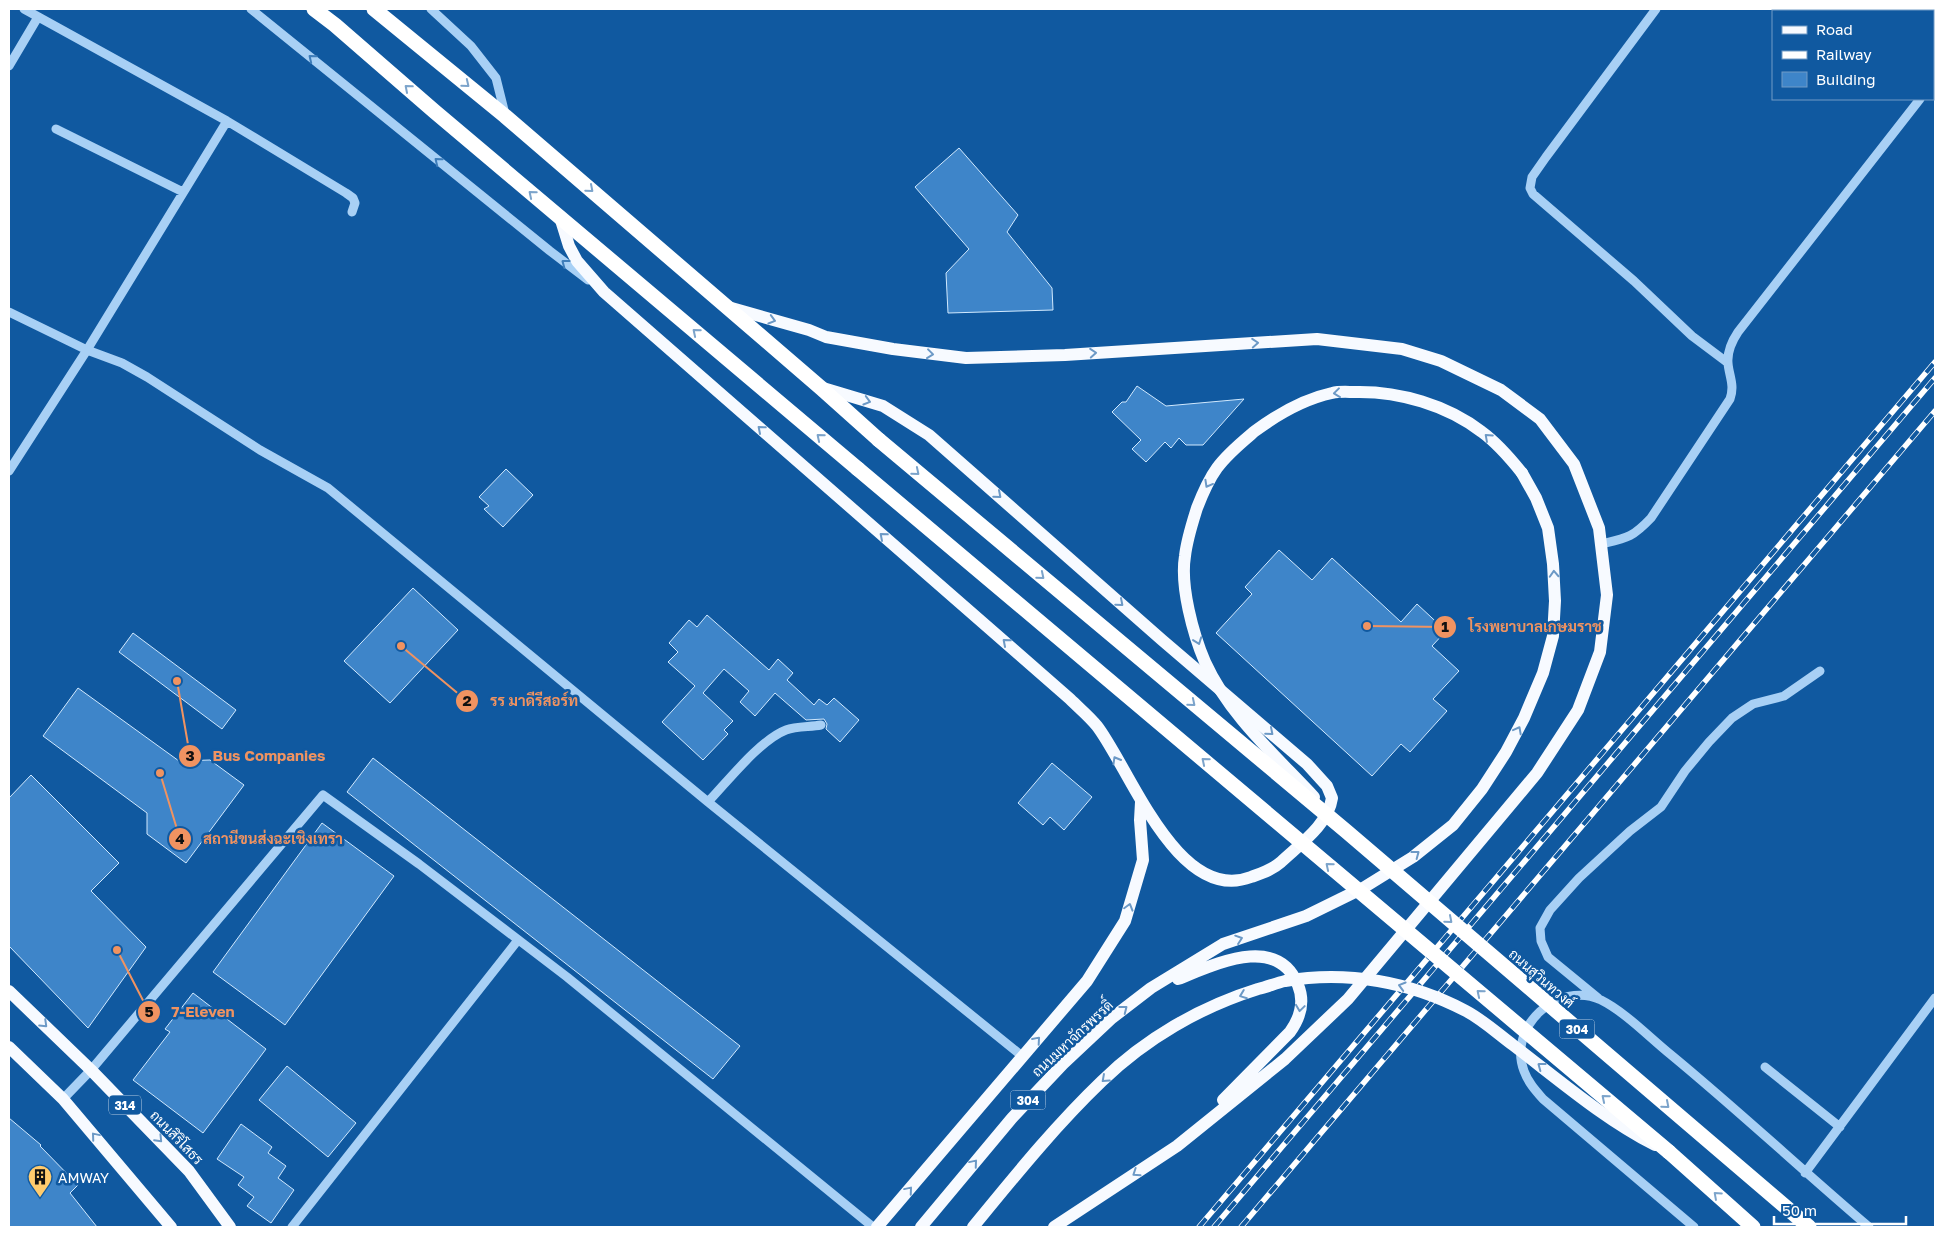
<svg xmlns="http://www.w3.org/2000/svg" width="1944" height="1236" viewBox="0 0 1944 1236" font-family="'Golos Text',Sarabun,sans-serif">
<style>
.building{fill:#3e85c9;stroke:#d1e9fe}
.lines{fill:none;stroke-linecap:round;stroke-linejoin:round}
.minor{stroke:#a8d0f5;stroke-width:9}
.major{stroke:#f7faff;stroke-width:12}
.highway{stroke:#fff;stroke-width:15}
.rail-casing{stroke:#fff;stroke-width:5.5}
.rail{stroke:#1059a0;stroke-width:4;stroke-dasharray:11;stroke-linecap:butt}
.major-bridge{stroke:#f7faff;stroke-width:12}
.highway-bridge{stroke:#fff;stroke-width:15}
.oneway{stroke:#3e7dba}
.oneway2{stroke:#7ca4cb}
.oneway3{stroke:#6c99c6}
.labels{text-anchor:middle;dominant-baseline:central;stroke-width:5;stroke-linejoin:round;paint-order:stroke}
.shield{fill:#1059a0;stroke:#b7cde2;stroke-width:1}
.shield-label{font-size:12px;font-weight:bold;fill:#fff}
.street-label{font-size:14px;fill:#fff;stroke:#1059a0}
.poi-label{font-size:14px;fill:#fff;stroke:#1059a0;text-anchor:start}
.leader{fill:none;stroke:#f09361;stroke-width:2}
.callout-dot{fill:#f09361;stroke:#1059a0;stroke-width:2}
.mark-label{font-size:15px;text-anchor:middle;font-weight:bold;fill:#111}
.callout-label{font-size:15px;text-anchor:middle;font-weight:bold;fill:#f09361;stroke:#1059a0;stroke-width:5;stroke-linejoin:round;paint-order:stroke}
</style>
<rect width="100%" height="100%" fill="#1059a0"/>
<path class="building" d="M959 148 1018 215 1007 232 1052 288 1053 310 948 313 946 273 969 249 915 187Z
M1137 386 1166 406 1244 399 1203 445H1186L1179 438 1171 448 1165 442 1146 462 1132 449 1141 440 1112 412 1122 402H1126Z
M506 469 533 495 503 527 484 509 489 506 479 497Z
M1279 550 1312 580 1332 558 1401 622 1417 604 1446 631 1432 646 1459 671 1433 699 1447 711 1410 752 1401 744 1372 776 1216 633 1252 594 1245 587Z
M413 588 458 630 390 703 344 661Z
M707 615 769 670 778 659 793 673 787 680 814 705 819 699 827 705 834 698 859 720 840 742 826 729 827 724 824 719 806 720 775 693 755 716 740 702 749 691 724 669 703 693 733 721 724 730 728 734 703 760 662 722 695 686 668 662 678 652 669 643 689 620 697 627Z
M133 633 236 710 222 729 119 652Z
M78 688 179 761 210 760 244 785 186 863 147 834V813L43 736Z
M373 758 740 1046 713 1079 347 792Z
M1052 763 1092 797 1064 830 1050 817 1043 825 1018 803Z
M31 775 119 863 91 891 146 947 88 1028 9 946V798Z
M322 823 394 876 285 1025 213 972Z
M193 993 266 1049 203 1133 133 1080 170 1032 165 1029Z
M287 1066 356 1123 328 1157 259 1100Z
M9 1118 41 1145 40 1146 78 1185 70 1193 97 1227H9Z
M241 1124 272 1147 268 1153 286 1166 278 1178 294 1190 271 1223 247 1206 254 1197 238 1185 244 1177 217 1159Z"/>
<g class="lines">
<path class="minor" d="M24 9 227 121 346 193 353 198 355 203 352 212
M251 9 550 251 588 280
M431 9 471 46 496 78 505 114
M1656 9 1546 157 1532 177 1530 188 1533 194 1634 281 1692 336 1728 363
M9 66 38 17
M1933 82 1935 79
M56 129 183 192
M9 312 87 350 122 363 147 377 260 450 328 488 708 802 1022 1056
M9 471 87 350 227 121
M1601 544C1627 538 1632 538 1651 518L1730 399C1735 385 1729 376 1728 363 1727 351 1732 341 1738 332L1920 99
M708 802C728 781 760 740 786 730 796 726 810 727 821 725
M1598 998 1548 957 1541 941 1540 928 1550 910 1579 878 1630 831 1661 807 1685 771 1709 742 1732 718 1753 704 1784 696 1820 671
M1765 1067 1840 1127
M63 1099 91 1070 323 795 419 864 567 977 873 1227
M1805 1173 1935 998
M292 1227 518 940
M1694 1227 1543 1099C1535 1090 1528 1082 1524 1071 1507 1027 1558 980 1601 1000 1625 1012 1649 1037 1670 1054 1738 1110 1802 1170 1869 1227"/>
<path class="major" d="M560 217 569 246 577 261 604 292 1070 699C1079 708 1089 716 1097 726 1130 769 1178 905 1251 877 1262 873 1272 870 1281 862 1300 844 1328 825 1332 798L1327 786 1307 764 1162 640 929 435 883 406 823 388
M728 307 809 330 826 337 893 349 966 358 1065 355 1317 339 1402 349 1441 361 1501 390 1540 419 1574 464 1599 528 1607 595 1600 652 1578 710 1537 773 1348 999 1285 1059 1177 1146 1054 1227
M1178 979C1214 965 1277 933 1298 985 1305 1002 1300 1018 1290 1032L1223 1100
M9 991 91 1070 189 1171 230 1227
M9 1047 63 1099 171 1227
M877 1227 1087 981 1125 921 1143 860 1140 820 1141 802
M921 1227 1012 1118 1063 1064 1112 1018 1151 988 1223 944 1306 916 1363 888 1413 857 1453 825 1482 789 1506 752 1524 718 1543 673 1553 636 1555 601 1553 564 1548 528 1536 498 1522 473"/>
<path class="highway" d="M314 9 335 25 434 111 858 469
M374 9 505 116 821 388 879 440
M1669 1152 1753 1227"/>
<defs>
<path id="rail" d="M1199 1227 1935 362
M1214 1227 1935 378
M1241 1227 1935 411"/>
</defs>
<use href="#rail" class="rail-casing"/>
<use href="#rail" class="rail"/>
<path class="major-bridge" d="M1314 797C1275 755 1229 715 1205 662 1193 634 1180 586 1185 556 1187 539 1192 524 1197 508 1202 495 1209 479 1217 468 1227 454 1242 442 1255 431 1278 414 1304 399 1332 393 1340 391 1348 392 1355 392 1399 391 1447 405 1482 432 1497 443 1510 458 1522 473
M973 1227C1014 1177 1055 1126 1102 1081 1145 1039 1200 1007 1258 989 1267 987 1276 983 1285 981 1347 970 1411 982 1466 1011 1483 1020 1498 1034 1513 1045 1559 1080 1604 1119 1655 1145"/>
<path class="highway-bridge" d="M879 440 1346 831 1809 1227
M858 469 1669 1152"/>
</g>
<defs><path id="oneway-chevron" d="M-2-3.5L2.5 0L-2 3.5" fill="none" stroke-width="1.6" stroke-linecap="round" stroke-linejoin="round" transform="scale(1.25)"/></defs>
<g class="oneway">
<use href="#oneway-chevron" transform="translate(312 58) rotate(-141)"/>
<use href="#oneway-chevron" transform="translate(438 161) rotate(-141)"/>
<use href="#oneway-chevron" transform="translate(565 263) rotate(-143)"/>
</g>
<g class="oneway2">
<use href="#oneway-chevron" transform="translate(466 84) rotate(39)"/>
<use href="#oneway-chevron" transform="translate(408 88) rotate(-139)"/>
<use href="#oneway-chevron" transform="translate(590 189) rotate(41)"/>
<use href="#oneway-chevron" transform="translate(532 194) rotate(-140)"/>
<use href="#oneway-chevron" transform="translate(696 332) rotate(-140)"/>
<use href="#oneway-chevron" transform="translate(820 437) rotate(-140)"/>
<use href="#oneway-chevron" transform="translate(916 472) rotate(40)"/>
<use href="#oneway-chevron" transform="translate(1041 576) rotate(40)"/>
<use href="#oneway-chevron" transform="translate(1192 703) rotate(40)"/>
<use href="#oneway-chevron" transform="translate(1205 761) rotate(-140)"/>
<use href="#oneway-chevron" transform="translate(1329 866) rotate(-140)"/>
<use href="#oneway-chevron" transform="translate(1449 920) rotate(41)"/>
<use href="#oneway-chevron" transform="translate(1480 993) rotate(-140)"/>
<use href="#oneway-chevron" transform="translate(1605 1098) rotate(-140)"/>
<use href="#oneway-chevron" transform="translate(1666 1105) rotate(41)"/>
<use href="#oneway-chevron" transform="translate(1717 1195) rotate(-138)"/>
</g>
<g class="oneway3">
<use href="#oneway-chevron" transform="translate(772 320) rotate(16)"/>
<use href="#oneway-chevron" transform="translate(1255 343) rotate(-4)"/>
<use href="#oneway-chevron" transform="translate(1093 353) rotate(-4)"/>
<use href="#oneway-chevron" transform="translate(930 354) rotate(7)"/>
<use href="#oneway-chevron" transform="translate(1337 393) rotate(173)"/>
<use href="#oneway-chevron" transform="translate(867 401) rotate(16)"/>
<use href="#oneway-chevron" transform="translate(761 429) rotate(-139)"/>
<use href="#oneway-chevron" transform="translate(1488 437) rotate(-138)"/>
<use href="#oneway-chevron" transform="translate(1208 484) rotate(119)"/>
<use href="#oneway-chevron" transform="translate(998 495) rotate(41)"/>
<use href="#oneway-chevron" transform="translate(883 536) rotate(-139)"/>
<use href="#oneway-chevron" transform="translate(1554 574) rotate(-93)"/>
<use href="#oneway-chevron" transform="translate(1120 603) rotate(41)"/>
<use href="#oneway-chevron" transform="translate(1198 641) rotate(70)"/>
<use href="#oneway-chevron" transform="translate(1006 642) rotate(-139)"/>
<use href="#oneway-chevron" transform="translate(1518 730) rotate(-62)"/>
<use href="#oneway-chevron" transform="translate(1270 732) rotate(41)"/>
<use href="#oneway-chevron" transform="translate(1116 760) rotate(-120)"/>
<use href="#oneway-chevron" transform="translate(1416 854) rotate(-37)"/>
<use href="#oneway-chevron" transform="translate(1129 907) rotate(-74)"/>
<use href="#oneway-chevron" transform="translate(1239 939) rotate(-19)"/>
<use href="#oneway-chevron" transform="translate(1402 986) rotate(-164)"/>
<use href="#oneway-chevron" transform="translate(1243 995) rotate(159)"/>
<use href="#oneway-chevron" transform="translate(1300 1008) rotate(98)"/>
<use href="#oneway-chevron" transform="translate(1124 1009) rotate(-38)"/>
<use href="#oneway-chevron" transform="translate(44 1024) rotate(44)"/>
<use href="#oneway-chevron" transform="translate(1037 1040) rotate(-49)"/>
<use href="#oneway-chevron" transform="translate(1541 1066) rotate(-143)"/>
<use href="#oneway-chevron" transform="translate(1105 1079) rotate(138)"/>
<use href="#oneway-chevron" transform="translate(95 1136) rotate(-130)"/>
<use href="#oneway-chevron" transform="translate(159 1139) rotate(46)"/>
<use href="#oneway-chevron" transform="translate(974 1163) rotate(-50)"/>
<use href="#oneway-chevron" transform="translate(1136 1173) rotate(146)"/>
<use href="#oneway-chevron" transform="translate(909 1190) rotate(-50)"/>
</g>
<defs>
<symbol id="building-pin" viewBox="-11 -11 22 30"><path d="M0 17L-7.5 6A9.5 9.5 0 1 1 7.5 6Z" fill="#ffcb6d" stroke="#1059a0"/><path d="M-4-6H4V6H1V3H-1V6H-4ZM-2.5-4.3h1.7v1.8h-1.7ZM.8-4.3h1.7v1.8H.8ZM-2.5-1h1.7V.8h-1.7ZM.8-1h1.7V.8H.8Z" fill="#111"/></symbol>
</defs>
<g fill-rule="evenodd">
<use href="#building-pin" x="26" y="1163" width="28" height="38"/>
</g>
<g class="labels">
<g class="shield">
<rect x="1559.5" y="1019.5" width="35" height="19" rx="4"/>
<rect x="1010.5" y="1090.5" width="35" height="19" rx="4"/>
<rect x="109" y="1095.5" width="32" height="19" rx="4"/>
</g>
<g class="shield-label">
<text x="1577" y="1029">304</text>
<text x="1028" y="1100">304</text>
<text x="125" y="1105">314</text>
</g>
<g class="street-label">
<text transform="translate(1542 978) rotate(41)">ถนนสุวินทวงศ์</text>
<text transform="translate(1072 1038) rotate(-43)">ถนนมหาจักรพรรดิ์</text>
<text transform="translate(177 1137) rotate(46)">ถนนสิริโสธร</text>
</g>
<g class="poi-label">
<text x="58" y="1177">AMWAY</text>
</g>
</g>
<path class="leader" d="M1367 626L1445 627M401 646L467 701M177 681L190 756M160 773L180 839M117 950L149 1012"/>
<g class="callout-dot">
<circle cx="1367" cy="626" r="5"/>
<circle cx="401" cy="646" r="5"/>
<circle cx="177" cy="681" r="5"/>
<circle cx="160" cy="773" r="5"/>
<circle cx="117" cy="950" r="5"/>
<circle cx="1445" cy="627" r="12"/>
<circle cx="467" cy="701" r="12"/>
<circle cx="190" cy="756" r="12"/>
<circle cx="180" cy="839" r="12"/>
<circle cx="149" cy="1012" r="12"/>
</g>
<g class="mark-label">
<text x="1445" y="632">1</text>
<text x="467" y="706">2</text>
<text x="190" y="761">3</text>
<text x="180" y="844">4</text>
<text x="149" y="1017">5</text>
</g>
<g class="callout-label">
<text x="1535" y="632">โรงพยาบาลเกษมราช</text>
<text x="534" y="706">รร มาดีรีสอร์ท</text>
<text x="269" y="761">Bus Companies</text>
<text x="273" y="844">สถานีขนส่งฉะเชิงเทรา</text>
<text x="203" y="1017">7-Eleven</text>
</g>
<rect width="1944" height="1236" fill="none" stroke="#ffffff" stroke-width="20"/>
<rect x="1772" y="10" width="162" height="90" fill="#1059a0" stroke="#709bc6"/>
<rect x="1782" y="26" width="25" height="8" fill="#f7faff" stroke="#709bc6"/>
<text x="1816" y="35" font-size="15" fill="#ffffff">Road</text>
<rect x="1782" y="51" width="25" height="8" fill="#ffffff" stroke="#709bc6"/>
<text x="1816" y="60" font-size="15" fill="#ffffff">Railway</text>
<rect x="1782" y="72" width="25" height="15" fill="#3e85c9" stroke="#709bc6"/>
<text x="1816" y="85" font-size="15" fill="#ffffff">Building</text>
<path d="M1774 1216v8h132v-8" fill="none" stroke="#ffffff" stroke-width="2.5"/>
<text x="1782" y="1216" font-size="15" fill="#ffffff" stroke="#1059a0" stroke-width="4" paint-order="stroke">50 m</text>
</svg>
